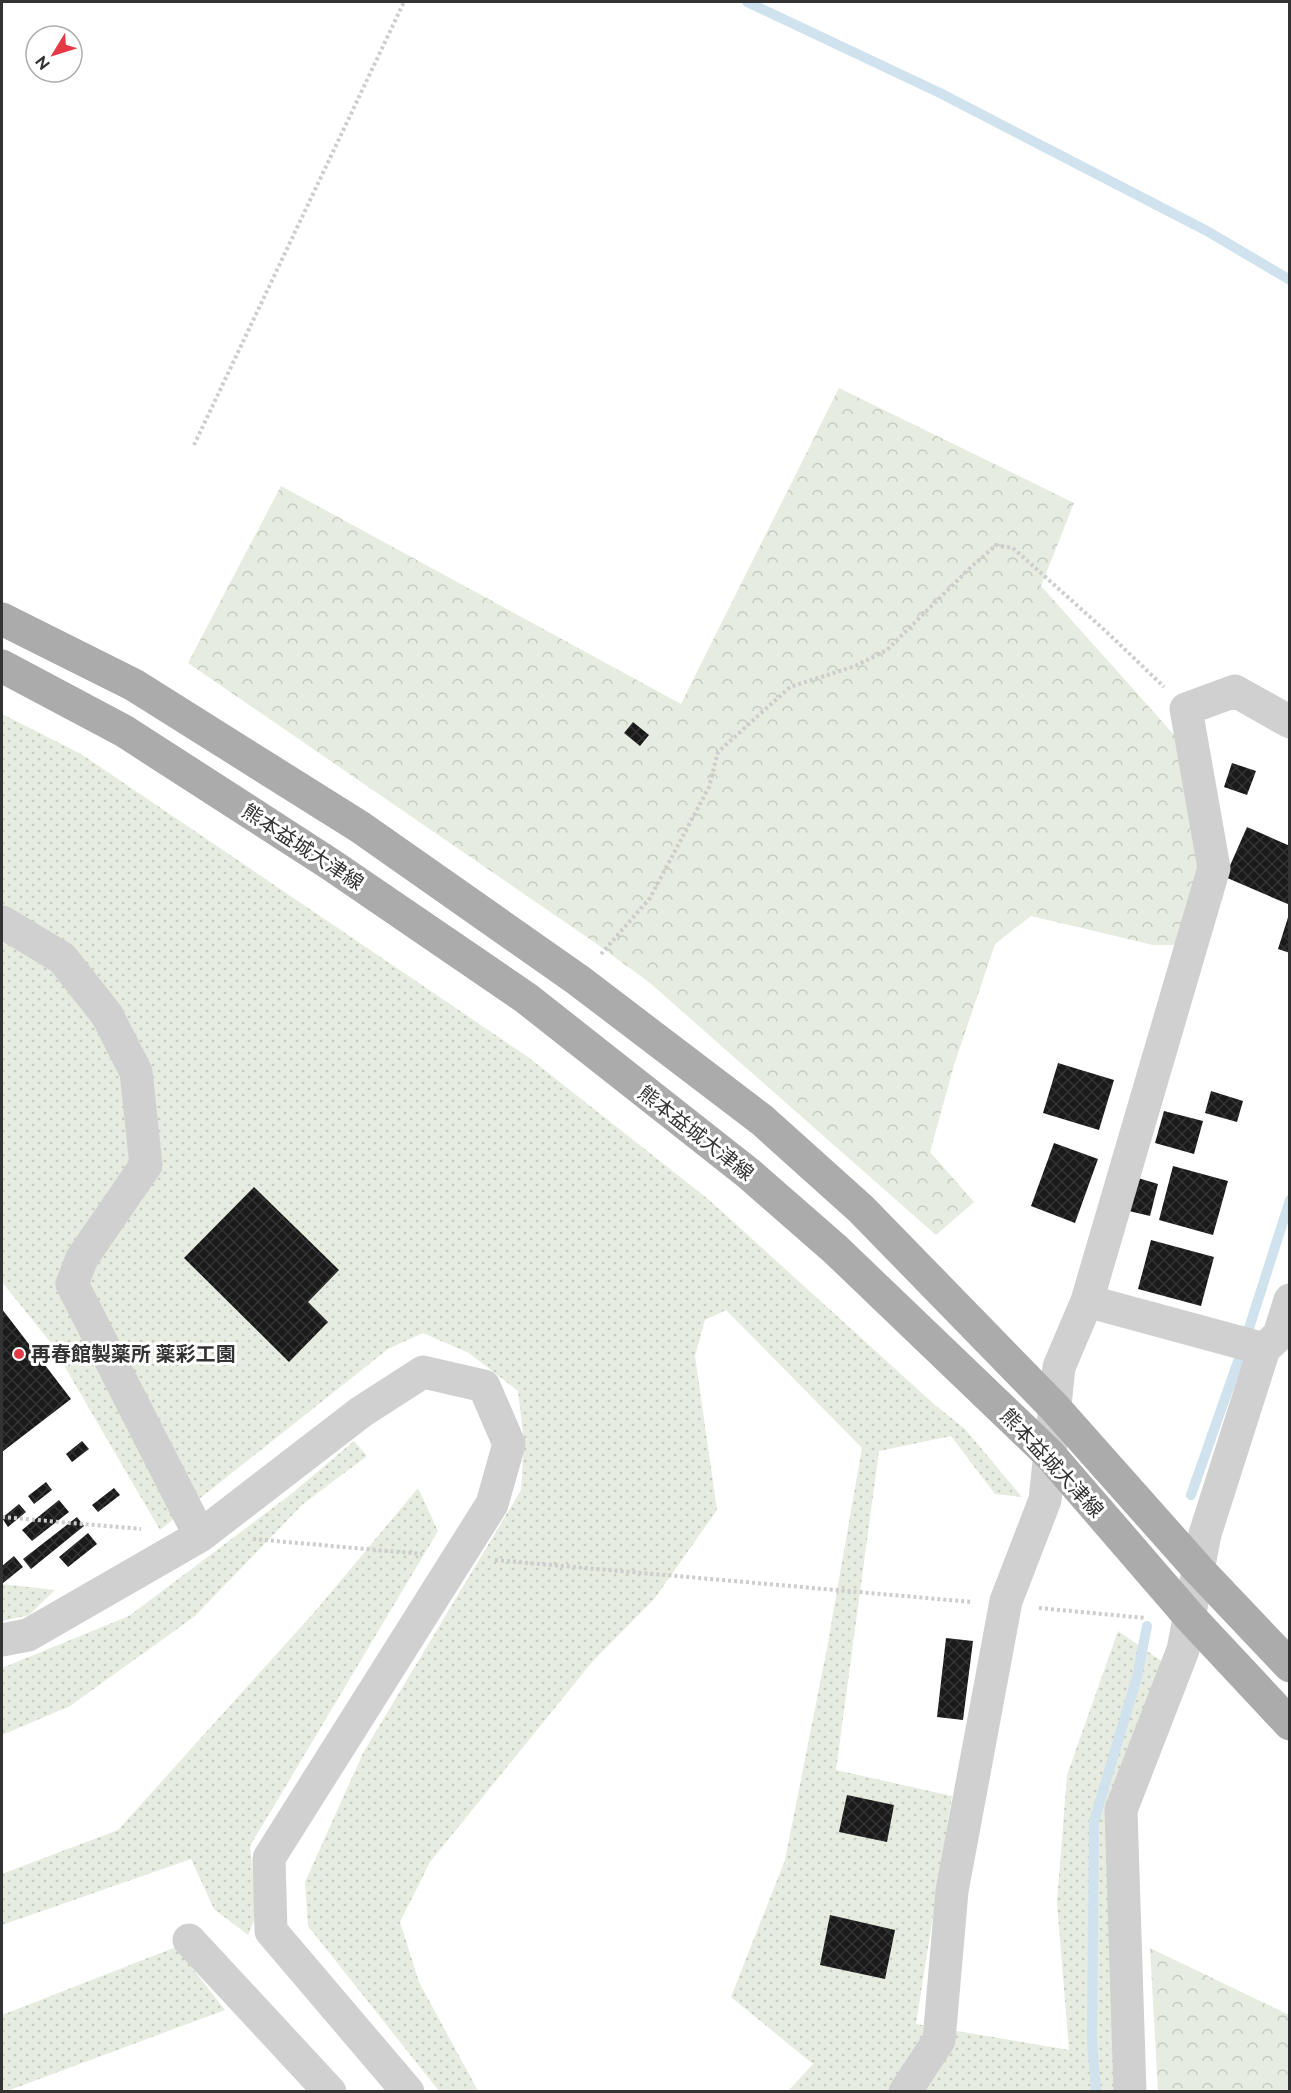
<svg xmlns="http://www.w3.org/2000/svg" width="1291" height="2093" viewBox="0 0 1291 2093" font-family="Raleway,'Noto Sans JP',sans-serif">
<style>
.grass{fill:url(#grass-dots)}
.forest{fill:url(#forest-crowns)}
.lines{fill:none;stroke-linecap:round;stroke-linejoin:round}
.stream{stroke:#cfe2ee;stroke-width:10}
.building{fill:url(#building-cross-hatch)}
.path{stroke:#cdcdcd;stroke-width:4;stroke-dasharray:3 3;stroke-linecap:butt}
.minor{stroke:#d0d0d0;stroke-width:33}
.major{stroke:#ababab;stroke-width:33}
.poi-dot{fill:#e63946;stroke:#fff;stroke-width:2}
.labels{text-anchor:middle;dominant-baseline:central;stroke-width:6;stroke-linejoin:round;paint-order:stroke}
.street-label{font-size:20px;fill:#333;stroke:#fff}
.poi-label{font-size:20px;font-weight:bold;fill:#333;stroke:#fff;text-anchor:start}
</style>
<defs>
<pattern id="grass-dots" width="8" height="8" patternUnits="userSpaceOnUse" patternTransform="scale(1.5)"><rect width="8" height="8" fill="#e6ecdf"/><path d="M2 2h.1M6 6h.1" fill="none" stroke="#c6cbc0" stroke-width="1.8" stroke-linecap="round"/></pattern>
<pattern id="forest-crowns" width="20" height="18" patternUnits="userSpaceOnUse" patternTransform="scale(1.5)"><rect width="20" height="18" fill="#e6ecdf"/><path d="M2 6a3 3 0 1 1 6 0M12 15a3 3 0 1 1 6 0" fill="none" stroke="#c6cbc0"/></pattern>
<pattern id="building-cross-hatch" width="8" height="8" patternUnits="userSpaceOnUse" patternTransform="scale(1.5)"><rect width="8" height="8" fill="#1a1a1a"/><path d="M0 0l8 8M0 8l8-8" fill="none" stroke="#333"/></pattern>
</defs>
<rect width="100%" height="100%" fill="#fff"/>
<path class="grass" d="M2 714 81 754 528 1057 708 1199 935 1405 965 1429 1022 1497 995 1494 951 1436 879 1451 836 1770 952 1796 916 2024 1069 2050 1057 1902 1067 1775 1118 1631 1163 1662 1107 1815 1114 2091H788L813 2064 731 1997 785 1860 827 1648 862 1448 726 1310 705 1320 695 1356 717 1510 655 1598 592 1662 430 1862 400 1922 419 1982 478 2091H439L308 1926 305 1882 363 1753 521 1490 524 1442 518 1391 469 1353 423 1333 388 1349 160 1530 51 1343 2 1282Z
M354 1441 367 1456 303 1504 195 1616 70 1706 2 1735V1668L129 1616 290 1495Z
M418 1488 438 1531 250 1846 257 1914 248 1935 214 1909 191 1859 2 1925V1874L118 1830 318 1608Z
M2 1584 55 1590 29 1615 2 1621Z
M176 1947 225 2010 7 2091 2 2092V2015Z"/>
<path class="forest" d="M839 388 1074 503 1041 586 1176 737 1202 863 1180 945H1153L1031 916 995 944 954 1065 930 1152 974 1202 936 1235 650 983 594 942 188 663 281 486 681 704Z
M1150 1948 1289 2015V2091H1158Z"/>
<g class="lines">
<path class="stream" d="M747 2 940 93 1207 231 1290 280
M1191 1495 1242 1350 1290 1200
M1096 2092 1092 2040 1094 1821 1137 1677 1147 1626"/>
</g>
<path class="building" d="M633 722 649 735 640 746 624 733Z
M1232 763 1256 771 1247 795 1224 787Z
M1247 827 1290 846V905L1225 877Z
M1290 911V953L1278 949Z
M1058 1063 1114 1080 1099 1130 1043 1113Z
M1211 1091 1243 1101 1237 1122 1205 1113Z
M1164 1111 1203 1121 1194 1154 1155 1143Z
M1054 1143 1098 1159 1075 1223 1031 1206Z
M1173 1166 1228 1181 1213 1235 1159 1220Z
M1138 1178 1158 1184 1150 1216 1129 1211Z
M254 1187 339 1270 308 1302 328 1322 289 1362 184 1258Z
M1151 1240 1214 1257 1201 1306 1138 1289Z
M2 1309 71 1399 2 1452Z
M82 1441 89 1449 72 1462 66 1454Z
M46 1482 52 1490 34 1504 28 1496Z
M114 1488 120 1495 98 1512 92 1505Z
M59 1500 69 1512 32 1541 22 1530Z
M19 1504 26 1512 8 1527 2 1518Z
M77 1517 84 1526 31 1569 23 1559Z
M88 1533 97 1544 68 1567 59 1557Z
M14 1556 23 1567 3 1583 2 1580V1566Z
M946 1638 973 1641 963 1720 937 1717Z
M847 1795 894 1805 887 1842 839 1832Z
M830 1915 895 1930 885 1979 820 1965Z"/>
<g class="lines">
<path class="path" d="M194 445 404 2
M601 954 650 898 709 787 718 752 790 687 855 666 887 650 970 568 996 545 1013 548 1110 635 1164 687
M2 1517 141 1529
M253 1539 422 1554
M495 1560 972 1602
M1039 1608 1145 1618"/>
<path class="minor" d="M2 922 62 958 107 1015 136 1072 146 1165 82 1258 72 1284 200 1536
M1087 1301 1264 1349 1279 1335 1290 1300
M2 1640 28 1635 200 1536 361 1412 423 1372 484 1386 509 1444 492 1504 269 1858 271 1931 408 2092
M189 1940 330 2092
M905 2092 939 2040 952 1891 1006 1601 1045 1500 1059 1367 1087 1301 1214 868 1186 709 1235 691 1290 722
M1130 2092 1121 1810 1183 1650 1205 1534 1264 1349"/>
<path class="major" d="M2 619 134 685 360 827 578 980 762 1120 861 1209 1054 1407 1198 1569 1290 1666
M2 666 124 731 330 864 526 998 748 1173 835 1249 1050 1455 1189 1616 1290 1724"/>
</g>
<circle class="poi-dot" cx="19" cy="1354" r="6"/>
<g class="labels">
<g class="street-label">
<text transform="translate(303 847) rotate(33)">熊本益城大津線</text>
<text transform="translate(696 1133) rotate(38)">熊本益城大津線</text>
<text transform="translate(1052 1463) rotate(47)">熊本益城大津線</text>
</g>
<g class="poi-label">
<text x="31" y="1354">再春館製薬所 薬彩工園</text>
</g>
</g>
<rect width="1291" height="2093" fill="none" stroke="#333333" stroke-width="6"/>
<g transform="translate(54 54) rotate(232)"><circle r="28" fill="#ffffff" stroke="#adadad" stroke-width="1.5"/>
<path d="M0-4.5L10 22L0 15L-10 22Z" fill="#e63946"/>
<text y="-9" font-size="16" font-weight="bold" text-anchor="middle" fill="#333333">N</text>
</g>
</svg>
